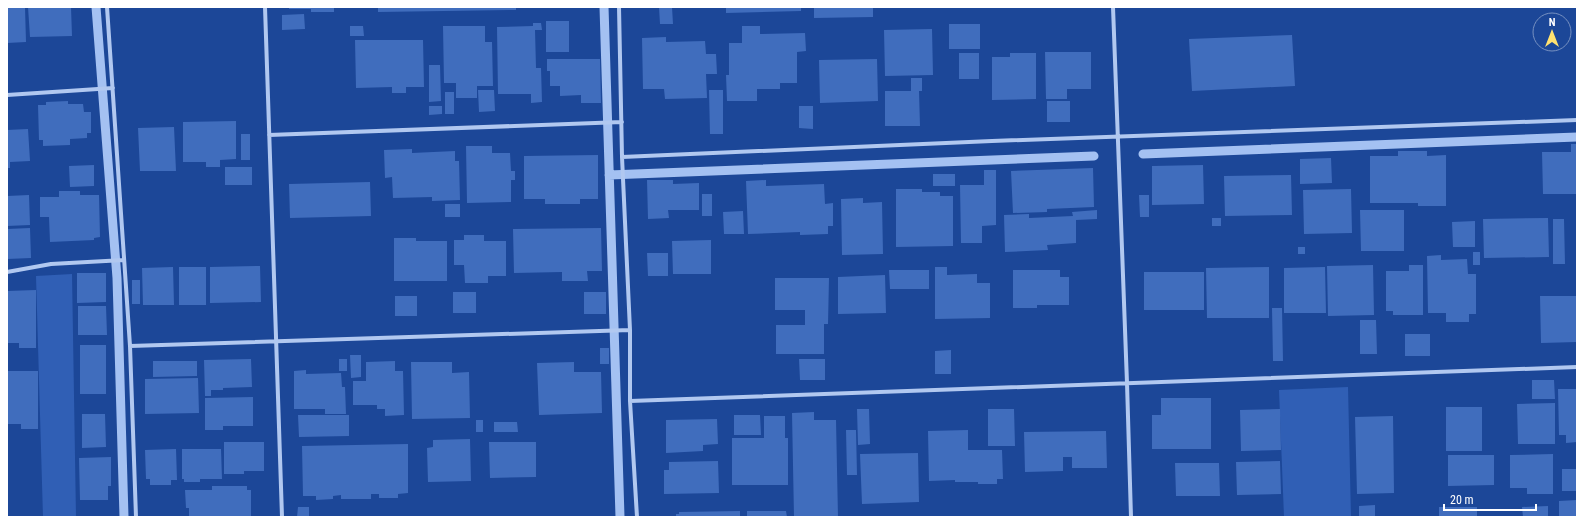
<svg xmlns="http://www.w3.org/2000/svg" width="1584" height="524" viewBox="0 0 1584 524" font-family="'Roboto Condensed',sans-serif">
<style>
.green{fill:#305fb5}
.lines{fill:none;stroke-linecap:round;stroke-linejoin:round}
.stream{stroke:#a4c1f2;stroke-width:9}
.building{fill:#406dbd}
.minor{stroke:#b1c8f0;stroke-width:4}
</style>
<rect width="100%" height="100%" fill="#1c4798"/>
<path class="green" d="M72 274 76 517H43L36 276Z
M1348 387 1351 517H1284L1279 390Z"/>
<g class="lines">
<path class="stream" d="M96 7 117 278 124 517
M604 7 620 517
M1143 154 1577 137
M609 175 1094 156"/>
</g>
<path class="building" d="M7 7H25L26 42 7 43Z
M28 7H71L72 36 30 37Z
M289 7H334V12H311V9H289Z
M378 7H516V10L378 12Z
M659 7H672L673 24H660Z
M726 7H801V11L726 13Z
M814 7H873V17L814 18Z
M304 14 305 29 282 30V15Z
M546 21H569V52H546Z
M533 23H541L542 30H535L536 68H541L542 102 531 103V94H498L497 27 533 26Z
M949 24H980V49H949Z
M350 26H363L364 36H350Z
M443 26H485V42H492L493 86H477V98H456V83H444Z
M742 26H760V34L805 33 806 51 797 52V83H780V89H757V101H727L726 75H729V43H742Z
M932 29 933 75 885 76 884 30Z
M1292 35 1295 86 1192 91 1189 39Z
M666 37V42L705 41 706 54H716L717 74H706L707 98 665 99 664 89H643L642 38Z
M355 40H423L424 87H406V93H392V87L356 88Z
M1045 52H1091V89H1067V99H1046Z
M959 53H979V79H959Z
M1010 53H1036V99L992 100V57H1010Z
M547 59H600L601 103H581V95L560 96V86H550V71H547Z
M877 59 878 101 820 103 819 60Z
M429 65H440L441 101 429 102Z
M911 78H922V91H919L920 126H885V91H911Z
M478 90H494L495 111 479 112Z
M709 90H723V134H710Z
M445 92H454V114H445Z
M68 101V104H83L84 112H91V133H87V138L70 139V145L43 146V140H39L38 105H46V102Z
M1047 101H1070V122H1047Z
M429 106H442V114L429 115Z
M799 106H813V129L799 128Z
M236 121V159L220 160V167H206V162H183V122Z
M174 127 176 171H140L138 128Z
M28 129 30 161 10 162V168H7V130Z
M241 134H250V160H241Z
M1571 144H1577V194H1543L1542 152H1571Z
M466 146H492V153H510L511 171H515V180H511V202L467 203Z
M412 149V153L455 151V161H459L460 200 432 201V197L393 198 392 177 385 178 384 150Z
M1398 151H1427V156L1446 155V206H1418V203H1370V156H1398Z
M598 155V199H580V204H545V199H524V156Z
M1331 158 1332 183 1300 184V159Z
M94 165V186L70 187 69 166Z
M1203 165 1204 204 1152 205V166Z
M225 167H252V185H225Z
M1093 168 1094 207 1047 209V212L1013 213 1011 171Z
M984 170H996V225L982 226V243H961L960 185H984Z
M933 174H955V186H933Z
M1291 175 1292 215 1225 216 1224 176Z
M647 180H673V184L699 183V210H668L669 218 648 219Z
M766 180V186L824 184 825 204 833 203V226H828V234L800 235V232L748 234 746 181Z
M370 182 371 216 290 218 289 184Z
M896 189H922V192H940V196H953V246L896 247Z
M1351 189 1352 233 1304 234 1303 190Z
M59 191H80V195H99L100 237 94 238V240L50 242 49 217H40V197H59Z
M702 194H712V216H702Z
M29 195 30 225 7 226V196Z
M1139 195H1149V217H1140Z
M863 198V203L882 202 883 254 842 255 841 199Z
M445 204H460V217H445Z
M1097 210V219L1076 220V243L1047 245 1048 250 1005 252 1004 215 1029 214V218L1073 216 1072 212Z
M1360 210H1404V251H1361Z
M743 211 744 234H724L723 212Z
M1212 218H1221V226H1212Z
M1548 218 1549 257 1484 258 1483 219Z
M1553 219H1564L1565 264H1553Z
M1475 221V247H1453L1452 222Z
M30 228 31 258 7 259V229Z
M601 228 602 271H587L588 281H562V272L514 273 513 229Z
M464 235H484V241H506V276H488V283H465L464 265H454V240H464Z
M394 238H416V241H447V281H394Z
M711 240V274H673L672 241Z
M1298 247H1305V254H1298Z
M1473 252H1480V265H1473Z
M647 253H668V276H648Z
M1441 255V260L1467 259 1468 274H1476V314H1469V322H1446V313H1428L1427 256Z
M1373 265 1374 315 1328 316 1327 266Z
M1409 265H1423V315H1393V311H1386V271H1409Z
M260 266 261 302 210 303V267Z
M173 267 174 305H143L142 268Z
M179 267H206V305H179Z
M935 267H947V275L977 274V283H990V318L935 319Z
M1269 267V318H1207L1206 268Z
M1325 267 1326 313H1284V268Z
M889 270H929V289H890Z
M1013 270H1060V277H1069V305H1037V308H1013Z
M1144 272H1204V310H1144Z
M77 273H106V302L77 303Z
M885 275 886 313 838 314V277Z
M775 278H829L828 324H824V354H776V325H805V310H775Z
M132 280H140V304H132Z
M36 290V348H19V343H7V291Z
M453 292H476V313H453Z
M584 292H606V314H584Z
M395 296H417V316H395Z
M1540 296H1577V342L1541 343Z
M78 306H106L107 335H78Z
M1272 308H1282L1283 361H1273Z
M1360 320H1376L1377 354H1360Z
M1405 334H1430V356H1405Z
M80 345H106V394H80Z
M600 348H609V364H600Z
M951 350V374H935V351Z
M350 355H361V377L351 378Z
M251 359 252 387 223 388V390H211V396H205L204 360Z
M339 359H347V371H339Z
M799 359H825V380H800Z
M153 361H197V376L153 377Z
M395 361V371H403L404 415 385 416V409H377V405H353V381H366V362Z
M411 362H452V373L469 372 470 418 412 419Z
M574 362V372H601L602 413 539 415 537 363Z
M306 370V374L341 373 342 387H345L346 414H325V409H294V371Z
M8 371H38V429H21V424H8Z
M198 378 199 413 145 414V379Z
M1532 380H1554L1555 399H1532Z
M1558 389H1577V442L1566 443V435H1559Z
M253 397V426H223V430H205V398Z
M1161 398H1211V449H1152V415H1161Z
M1555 403V444H1518L1517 404Z
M1446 407H1482V451H1446Z
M857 409H869L870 444 858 445Z
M988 409H1014L1015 446H988Z
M1280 409 1281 450 1241 451 1240 410Z
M814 412V420H836L838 517H794L792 413Z
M82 414H105L106 447 82 448Z
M298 415H349V436L299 437Z
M734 415H760L761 435H734Z
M764 416H785V438H788V485H732V438H764Z
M1393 416 1394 493 1357 494 1355 417Z
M717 419 718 444 703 445V451L666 453V420Z
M476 420H483V432H476Z
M494 422H517L518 432H494Z
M846 430H856L857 475H847Z
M968 430V450H1002L1003 479H997V484H978V482H955V480L929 481 928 431Z
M1106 431 1107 468H1072V457H1063V471L1025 472 1024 432Z
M470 439 471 481 428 482 427 448 433 447V440Z
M224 442H264V471H244V474H224Z
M489 442H536V477L490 478Z
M408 444V493L398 494V498H379V494H371V499H341V495L333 496V499L316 500V496H303L302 446Z
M176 449 177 480H171V485H150V479H146L145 450Z
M182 449H221L222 479H200V482H184V479H182Z
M918 453 919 502 862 504 860 454Z
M1553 454V494H1527V488H1510V455Z
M1448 455H1494V485L1448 486Z
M111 457V486H108V500H80L79 458Z
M718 461 719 493 664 494V470H669V462Z
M1280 461 1281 494 1237 495 1236 462Z
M1175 463H1219L1220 496H1176Z
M1562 469H1577V491H1562Z
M212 486H247V490H251V517H189V508H186L185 490H212Z
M1577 500V517H1559V501Z
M1375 505V517H1359V506Z
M1548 506V517H1523L1522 507Z
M298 507H309V517H297Z
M1439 507H1477V517H1439Z
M740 511V517H676V514H679V512Z
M747 511H786L787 517H747Z"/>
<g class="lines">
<path class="minor" d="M107 7 130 346 136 517
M265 7 282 517
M619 7 622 157 630 330V401L637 517
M1113 7 1127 383 1131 517
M7 95 113 88
M269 135 622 122
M622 157 992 141 1577 120
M7 272 51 264 124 260
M130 346 630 330
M630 401 1577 367"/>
</g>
<rect width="1584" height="524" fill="none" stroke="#ffffff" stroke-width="16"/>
<g transform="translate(1552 32)"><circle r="19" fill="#1c4798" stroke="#7791c1"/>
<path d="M0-3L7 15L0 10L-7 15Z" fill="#ffe270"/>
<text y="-6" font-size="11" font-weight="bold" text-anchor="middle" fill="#ffffff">N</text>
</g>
<path d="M1444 504v6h92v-6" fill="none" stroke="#ffffff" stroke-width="2"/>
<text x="1450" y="504" font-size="12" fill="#ffffff" stroke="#1c4798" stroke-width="3" paint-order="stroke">20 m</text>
</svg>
